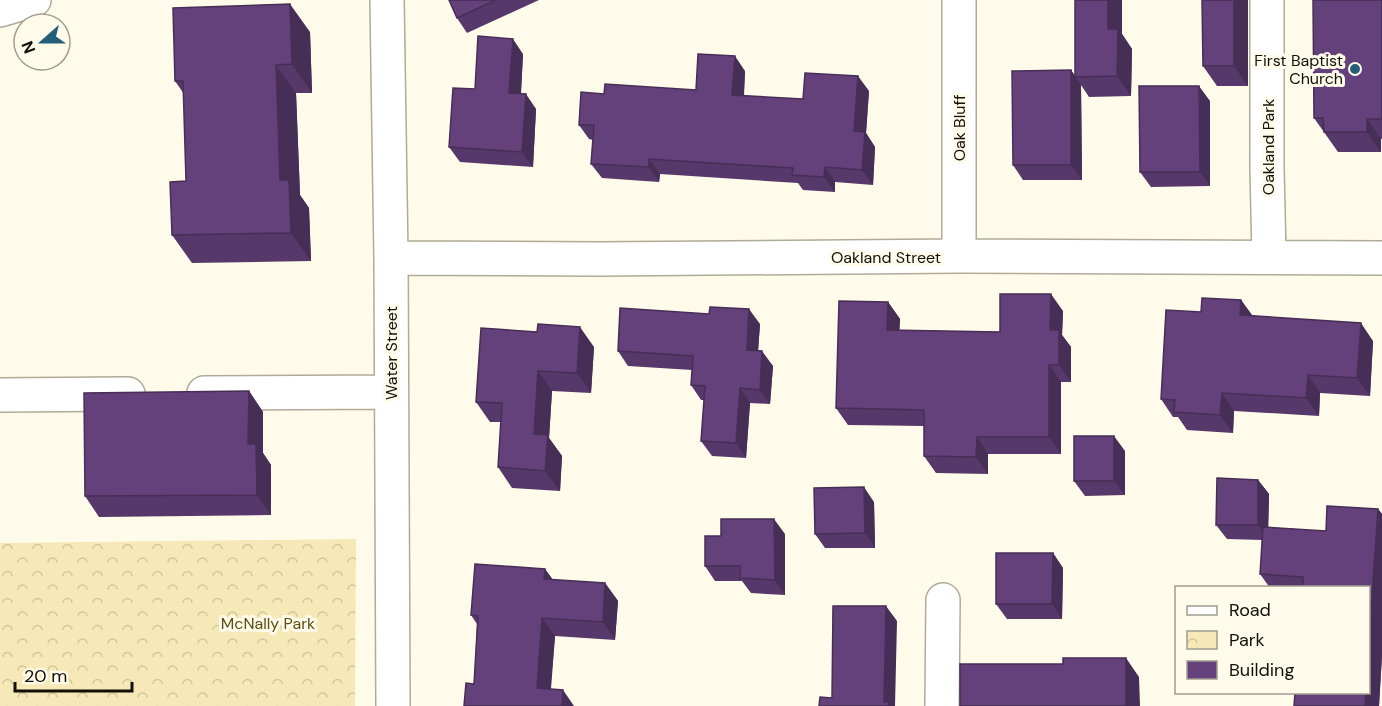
<svg xmlns="http://www.w3.org/2000/svg" width="1382" height="706" viewBox="0 0 1382 706" font-family="'DM Sans',sans-serif">
<style>
.park{fill:url(#park-crowns)}
.lines{fill:none;stroke-linecap:round;stroke-linejoin:round}
.minor-casing{stroke:#b0ab97;stroke-width:36}
.minor{stroke:#fff;stroke-width:33}
.wall{fill:#57386a}
.shaded-wall{fill:#472e56}
.building{fill:#65417b;stroke:#472e56;stroke-width:1.5}
.poi-dot{fill:#245e77;stroke:#fffbea;stroke-width:2}
.labels{text-anchor:middle;dominant-baseline:central;stroke-width:6;stroke-linejoin:round;paint-order:stroke}
.poi-label{font-size:16px;fill:#110f08;stroke:#fffbea;text-anchor:end}
.street-label{font-size:16px;fill:#110f08;stroke:#fffbea}
.park-label{font-size:16px;fill:#5b4d11;stroke:#fffbea}
</style>
<defs>
<pattern id="park-crowns" width="20" height="18" patternUnits="userSpaceOnUse" patternTransform="scale(1.5)"><rect width="20" height="18" fill="#f6e9b7"/><path d="M2 6a3 3 0 1 1 6 0M12 15a3 3 0 1 1 6 0" fill="none" stroke="#d2c79c"/></pattern>
</defs>
<rect width="100%" height="100%" fill="#fffbea"/>
<path class="park" d="M356 539 355 706H0V543Z"/>
<g class="lines">
<defs>
<path id="minor" d="M387 0 391 258 393 706
M1267 0V168L1269 257
M0 10 34 0
M959 256V0
M391 258 599 259 959 256 1382 258
M204 393 391 392
M0 395 128 394
M942 706 943 600"/>
</defs>
<use href="#minor" class="minor-casing"/>
<use href="#minor" class="minor"/>
</g>
<path class="wall" d="M449 0H539L467 33 457 18Z
M1075 0H1122V34L1132 49 1131 96 1089 97 1081 85 1082 180H1023L1013 165 1071 70 1075 76Z
M1248 0V86H1217L1203 66Z
M1382 0V139H1381V152H1338L1314 118Z
M310 32 312 93H296L300 195 309 208 311 261 192 263 172 235 186 181 184 94 175 81Z
M523 54 521 94 536 109 533 167 460 162 449 147 475 89Z
M745 71 744 96 803 99 869 91 866 133 875 147 873 185 835 182V192L803 190 798 183 660 174 659 182 602 178 591 164 593 140 589 139 579 125 696 90Z
M1210 101V186L1151 187 1140 172Z
M1241 300 1252 315 1373 341 1370 396 1320 393 1319 416 1234 411 1233 433 1187 430 1178 417H1173L1161 399 1201 312Z
M888 302 900 319 899 330 1000 332 1063 311 1062 335 1071 347V382H1061V454H988V474L936 473 924 456V426L848 425 836 408Z
M760 324 758 351 773 366 770 404 750 403 746 458 712 456 701 441 704 400H701L691 385 692 370 628 366 618 351Z
M481 328 594 347 591 393 552 391 549 438 562 456 560 491 512 488 498 467 501 422H490L476 402Z
M249 391 263 412V453L271 465V515L99 517 85 496Z
M1125 451V495L1085 496 1074 481Z
M1217 478 1258 480 1269 494 1268 527 1326 531 1327 506 1378 509 1382 514V655L1379 706H1294L1295 693H1368V588H1270L1260 574 1262 540 1227 539 1216 525Z
M874 502 875 548H825L815 534Z
M785 534V595L751 593 742 581H715L705 566Z
M1053 553 1063 568 1062 619H1007L996 604Z
M545 569 553 580 605 583 618 601 615 640 555 636 551 689 474 684 477 624 471 615Z"/>
<path class="shaded-wall" d="M1108 0H1122V34L1132 49 1131 96 1117 76 1108 29Z
M1234 0H1248V86L1234 66Z
M290 4 310 32 312 93 292 64Z
M513 39 523 54 520 108 509 93Z
M735 56 745 71 743 110 732 95Z
M276 65 296 93 300 195 309 208 311 261 291 233 280 180Z
M1071 70 1081 85 1082 180 1071 165Z
M858 76 869 91 866 133 875 147 873 185 862 170 854 131Z
M1199 86 1210 101V186L1200 172Z
M526 94 536 109 533 167 522 152Z
M1367 119 1381 139V152L1367 132Z
M649 159 660 174 659 182 649 167Z
M825 167 835 182V192L824 177Z
M1051 294 1063 311 1062 335 1071 347V382L1059 365 1050 330Z
M1241 300 1254 318 1240 315Z
M888 302 900 319 899 347 887 330Z
M749 309 760 324 757 365 747 350Z
M1361 323 1373 341 1370 396 1357 378Z
M580 327 594 347 591 393 577 373Z
M762 351 773 366 770 404 760 390Z
M1049 365 1061 382V454L1049 437Z
M538 371 552 391 549 438 562 456 560 491 545 471 534 434Z
M1308 375 1320 393 1319 416 1306 398Z
M740 388 750 403 746 458 736 443Z
M249 391 263 412V453L271 465V515L257 495 248 444Z
M1222 393 1234 411 1233 433 1220 415Z
M1114 436 1125 451V495L1114 481Z
M977 437 988 454V474L976 457Z
M1258 480 1269 494 1268 540 1258 525Z
M864 487 874 502 875 548 865 533Z
M1378 509 1382 514V655L1379 706H1365L1366 693H1368V656Z
M774 519 785 534V595L775 580Z
M1053 553 1063 568 1062 619 1052 604Z
M545 569 558 587 544 579Z
M605 583 618 601 615 640 603 622Z
M886 606 897 621 895 706H887L884 702Z
M542 618 555 636 549 706 537 688Z
M1126 658 1139 677 1140 706H1126Z
M563 690 574 706H562Z"/>
<path class="building" d="M449 0H496L457 18Z
M1075 0H1108V29H1118L1117 76 1075 77Z
M1202 0H1234V66H1203Z
M1313 0H1382V119H1367V132H1324L1323 118H1314Z
M290 4 292 64 276 65 280 180H289L291 233 172 235 170 182 186 181 183 81H175L173 8Z
M478 36 513 39 509 93 526 94 522 152 449 147 453 88 475 89Z
M698 54 735 56 732 95 803 99 805 73 858 76 854 131 865 132 862 170 825 167 824 177 792 175 793 168 649 159V167L591 164 594 125H579L581 92 604 94 605 84 696 90Z
M1071 70V165H1013L1012 71Z
M1139 86H1199L1200 172H1140Z
M1000 294H1051L1050 330H1059V365H1049V437H977L976 457 924 456V410L836 408 839 301 888 302 887 330 1000 332Z
M1202 298 1241 300 1240 315 1361 323 1357 378 1308 375 1306 398 1222 393 1220 415 1174 412 1175 400 1161 399 1166 310 1201 312Z
M710 307 749 309 747 350 762 351 760 390 740 388 736 443 701 441 705 386 691 385 693 356 618 351 620 308 709 314Z
M538 324 580 327 577 373 538 371 534 434 548 435 545 471 498 467 502 403 476 402 481 328 537 332Z
M249 391 248 444H256L257 495 85 496 84 393Z
M1074 436H1114V481H1074Z
M1217 478 1258 480V525H1216Z
M864 487 865 533 815 534 814 488Z
M1327 506 1378 509 1368 656V588H1303V577L1260 574 1263 527 1326 531Z
M721 519H774L775 580 740 578V566H705V536H721Z
M996 553H1053L1052 604H996Z
M475 564 545 569 544 579 605 583 603 622 542 618 537 688 563 690 562 706H464L466 683 474 684 478 616 471 615Z
M833 606H886L884 702H889L888 706H819L820 697 832 698Z
M1063 658H1126V706H960V664H1063Z
M1295 693H1366L1365 706H1294Z"/>
<circle class="poi-dot" cx="1355" cy="69" r="6"/>
<g class="labels">
<g class="poi-label">
<text x="1343" y="60">First Baptist<tspan x="1343" dy="18">Church</tspan></text>
</g>
<g class="street-label">
<text transform="translate(959 128) rotate(-90)">Oak Bluff</text>
<text transform="translate(1268 147) rotate(-90)">Oakland Park</text>
<text x="886" y="257">Oakland Street</text>
<text transform="translate(391 353) rotate(-90)">Water Street</text>
</g>
<g class="park-label">
<text x="268" y="623">McNally Park</text>
</g>
</g>
<rect x="1175" y="586" width="195" height="108" fill="#fffbea" stroke="#a09d90" stroke-width="1.5"/>
<rect x="1187" y="606" width="30" height="9" fill="#ffffff" stroke="#a09d90" stroke-width="1.5"/>
<text x="1229" y="616" font-size="18" fill="#110f08">Road</text>
<rect x="1187" y="631" width="30" height="18" fill="url(#park-crowns)" stroke="#a09d90" stroke-width="1.5"/>
<text x="1229" y="646" font-size="18" fill="#110f08">Park</text>
<rect x="1187" y="661" width="30" height="18" fill="#65417b" stroke="#a09d90" stroke-width="1.5"/>
<text x="1229" y="676" font-size="18" fill="#110f08">Building</text>
<g transform="translate(42 42) rotate(249)"><circle r="28" fill="#fffbea" stroke="#a09d90" stroke-width="1.5"/>
<path d="M0-4.5L10 22L0 15L-10 22Z" fill="#245e77"/>
<text y="-9" font-size="16" font-weight="bold" text-anchor="middle" fill="#110f08">N</text>
</g>
<path d="M15 682v9h117v-9" fill="none" stroke="#110f08" stroke-width="3"/>
<text x="24" y="682" font-size="18" fill="#110f08" stroke="#fffbea" stroke-width="4.5" paint-order="stroke">20 m</text>
</svg>
